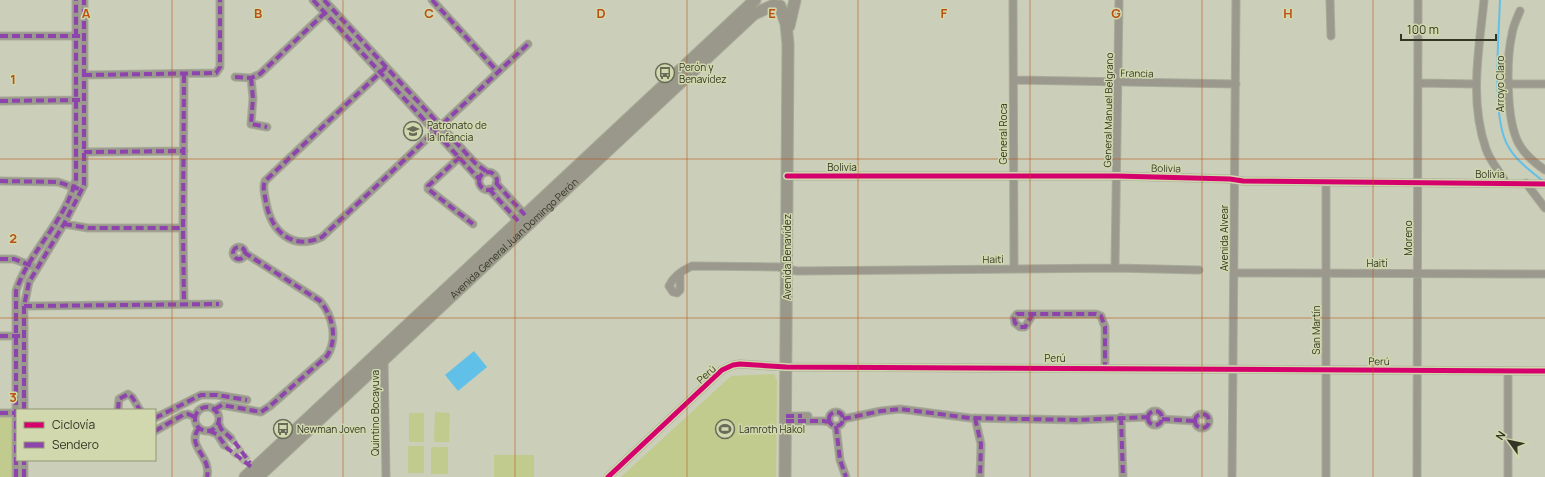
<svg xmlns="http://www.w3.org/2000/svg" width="1545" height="477" viewBox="0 0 1545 477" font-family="Manrope,sans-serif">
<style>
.green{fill:#c2cb8e}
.water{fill:#61c0e8}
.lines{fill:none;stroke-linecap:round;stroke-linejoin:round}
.stream{stroke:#61c0e8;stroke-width:2}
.minor-tunnel{stroke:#adb09b;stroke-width:7;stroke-dasharray:7 3.5;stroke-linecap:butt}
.minor-casing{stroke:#a8ab99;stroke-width:9}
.secondary-casing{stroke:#a8ab99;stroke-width:13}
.minor{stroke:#9b988e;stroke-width:7}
.secondary{stroke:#9a988a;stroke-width:11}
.quiet{stroke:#8e44ad;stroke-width:4;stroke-dasharray:8 4;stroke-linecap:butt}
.cycleway-casing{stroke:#d1d8ae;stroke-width:8}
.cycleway{stroke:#d6006c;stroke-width:5}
.grid{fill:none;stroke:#bb5012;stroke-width:1;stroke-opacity:0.55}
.labels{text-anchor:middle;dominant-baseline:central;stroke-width:3;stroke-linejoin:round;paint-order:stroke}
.poi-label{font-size:10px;fill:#333625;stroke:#d1d8ae;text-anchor:start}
.street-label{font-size:10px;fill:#333625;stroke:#d1d8ae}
.grid-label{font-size:13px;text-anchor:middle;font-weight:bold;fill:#bb5012;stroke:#d1d8ae;stroke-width:3;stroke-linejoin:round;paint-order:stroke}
</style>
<rect width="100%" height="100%" fill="#cbceb8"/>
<path class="green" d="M774 374 777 381 776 477H621L731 376Z
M435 412 450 413 449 442H434Z
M409 413H424V442H409Z
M0 416H12V477H0Z
M408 446H424V473H408Z
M431 447H448V474H431Z
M494 455H534V477H494Z"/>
<path class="water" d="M474 351 487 367 458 391 445 375Z"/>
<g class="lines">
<path class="stream" d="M1500 0C1499 34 1491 118 1508 146 1516 161 1531 171 1544 182"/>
<path class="minor-tunnel" d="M231 438 249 462
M224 445 254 469"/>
<defs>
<path id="minor" d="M313 0 479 179
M324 0 475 163 487 172
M432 0 498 72
M1013 0 1014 269
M1330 0 1331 36
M1484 0C1479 50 1469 100 1486 149 1490 161 1500 172 1506 183
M1520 11C1517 18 1513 26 1512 34 1506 60 1506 121 1519 144 1525 155 1535 163 1545 170
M0 36H80
M386 67 265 181C262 188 265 195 266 202 271 232 293 251 322 237L528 44
M84 75 216 73 220 67V0
M184 75 183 228 184 304
M235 77 251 78 260 74 328 10
M251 78 253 98 251 124 267 127
M1014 80 1236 84
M1418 83 1475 84
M1509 84H1545
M0 101 79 100
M84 152 184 151
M460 157 428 186V189L473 224
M479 181a9 9 0 1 1 18 0a9 9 0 1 1-18 0Z
M787 176H1117L1230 179 1243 181 1545 184
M0 181 58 182 78 189
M1326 182V477
M496 183 525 215
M1526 183 1545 208
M489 189 518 221
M64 224 88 228H183
M233 253a6 6 0 1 1 12 0a6 6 0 1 1-12 0Z
M0 259H14L32 266
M1115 268 1119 0
M680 273V290L677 293 673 292 669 286C673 277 683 270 692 266L778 267 797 271 1115 268 1199 270
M1234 273 1545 274
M24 306 219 304
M1033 314 1025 327H1020L1015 323 1014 318 1017 314H1096L1101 316 1105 327V367
M0 336H20
M384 357 386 477
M195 419a12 12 0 1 1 24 0a12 12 0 1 1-24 0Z
M215 409 222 405 261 412 270 406 327 356C338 339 333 316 320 301L245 253
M24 410V306L29 282 64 224 84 185V0
M118 410 119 399 128 394 132 397 140 410
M1148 418a7 7 0 1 1 14 0a7 7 0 1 1-14 0Z
M829 419a7 7 0 1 1 14 0a7 7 0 1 1-14 0Z
M0 413H17
M1195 421a7 7 0 1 1 14 0a7 7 0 1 1-14 0Z
M786 416H808
M1121 417 1123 477
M155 418 201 395H217L247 400
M975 418 981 444 980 477
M843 419 881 411 900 409 970 418 1078 420 1148 417
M1162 419 1195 421
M786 421H823L830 422
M219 424 221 429 231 438
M836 426 840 460 846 477
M199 428C185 446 212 456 207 477
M155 431 183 415 188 414 195 417
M209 431 217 434 224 445
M16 477V291C29 251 66 221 76 179V0
M24 477V460
M608 477 722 370 733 365 740 364 786 367 1545 371
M1232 477 1236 0
M1417 477 1418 0
M1508 477V371"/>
<g id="secondary">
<path d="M780 6 786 24 788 44 785 477"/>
<path d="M789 26 795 0"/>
<path d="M245 477 755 0"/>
<path id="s1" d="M258 477 754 14 774 5"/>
</g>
</defs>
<use href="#minor" class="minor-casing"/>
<use href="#secondary" class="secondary-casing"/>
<use href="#minor" class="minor"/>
<use href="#secondary" class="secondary"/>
<path class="quiet" d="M313 0 479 179
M324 0 475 163 487 172
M432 0 498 72
M0 36H80
M386 67 265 181C262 188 265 195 266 202 271 232 293 251 322 237L528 44
M84 75 216 73 220 67V0
M184 75 183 228 184 304
M235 77 251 78 260 74 328 10
M251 78 253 98 251 124 267 127
M0 101 80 100
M84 152 184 151
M460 157 428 186V189L473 224
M479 181a9 9 0 1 1 18 0a9 9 0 1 1-18 0Z
M0 181 58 182 79 189
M496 183 525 215
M489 189 518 221
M64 224 88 228H183
M233 253a6 6 0 1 1 12 0a6 6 0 1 1-12 0Z
M0 259H14L32 266
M24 306 219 304
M1033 314 1025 327H1020L1015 323 1014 318 1017 314H1096L1101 316 1105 327V367
M0 336H20
M195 419a12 12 0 1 1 24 0a12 12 0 1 1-24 0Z
M215 409 222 405 261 412 270 406 327 356C338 339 333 316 320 301L245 253
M24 410V306L29 282 64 224 84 185V0
M118 410 119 399 128 394 132 397 140 410
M1148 418a7 7 0 1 1 14 0a7 7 0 1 1-14 0Z
M829 419a7 7 0 1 1 14 0a7 7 0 1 1-14 0Z
M0 413H17
M1195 421a7 7 0 1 1 14 0a7 7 0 1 1-14 0Z
M786 416H802
M1121 417 1123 477
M155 418 201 395H217L247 400
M975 418 981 444 980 477
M843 419 881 411 900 409 970 418 1078 420 1148 417
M1162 419 1195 421
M786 421H823L830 422
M219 424 221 429 234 441 250 463
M836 426 840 460 846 477
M199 428C185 446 212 456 207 477
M155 431 183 415 188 414 195 417
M209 431 217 434 227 448 254 469
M16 477V291C29 251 66 221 76 179V0
M24 477V460"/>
<defs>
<path id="cycleway" d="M787 176H1117L1230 179 1243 181 1545 184
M608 477 722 370 733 365 740 364 786 367 1545 371"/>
</defs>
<use href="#cycleway" class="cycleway-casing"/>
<use href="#cycleway" class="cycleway"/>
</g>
<path class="grid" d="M172 0V477M343 0V477M515 0V477M687 0V477M858 0V477M1030 0V477M1202 0V477M1373 0V477M0 159H1545M0 318H1545"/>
<defs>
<symbol id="bus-ring" viewBox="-11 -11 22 22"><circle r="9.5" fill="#d1d8ae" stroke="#686b58" stroke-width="1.5"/><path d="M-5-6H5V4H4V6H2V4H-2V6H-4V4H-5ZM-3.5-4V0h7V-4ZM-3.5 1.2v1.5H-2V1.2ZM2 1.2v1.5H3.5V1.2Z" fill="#686b58"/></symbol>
<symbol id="school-ring" viewBox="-11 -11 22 22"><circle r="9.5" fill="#d1d8ae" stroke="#686b58" stroke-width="1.5"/><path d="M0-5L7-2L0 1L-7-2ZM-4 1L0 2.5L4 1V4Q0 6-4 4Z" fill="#686b58"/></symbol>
<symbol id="stadium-ring" viewBox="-11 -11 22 22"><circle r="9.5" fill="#d1d8ae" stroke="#686b58" stroke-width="1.5"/><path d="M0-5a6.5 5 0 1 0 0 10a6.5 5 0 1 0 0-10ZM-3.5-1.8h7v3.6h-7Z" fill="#686b58"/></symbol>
</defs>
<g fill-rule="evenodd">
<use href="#bus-ring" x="654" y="62" width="22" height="22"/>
<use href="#school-ring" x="402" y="120" width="22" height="22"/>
<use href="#bus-ring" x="272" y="418" width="22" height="22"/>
<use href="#stadium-ring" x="714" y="418" width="22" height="22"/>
</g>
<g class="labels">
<g class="poi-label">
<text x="679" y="67">Perón y<tspan x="679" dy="12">Benavídez</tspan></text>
<text x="427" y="125">Patronato de<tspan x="427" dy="12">la Infancia</tspan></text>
<text x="297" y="429">Newman Joven</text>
<text x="739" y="429">Lamroth Hakol</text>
</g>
<g class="street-label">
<text transform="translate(1137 73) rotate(1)">Francia</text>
<text transform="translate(1500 84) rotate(-90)">Arroyo Claro</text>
<text transform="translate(1108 110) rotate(-89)">General Manuel Belgrano</text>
<text transform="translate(1003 134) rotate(-90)">General Roca</text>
<text x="842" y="167">Bolivia</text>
<text transform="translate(1166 168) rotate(1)">Bolivia</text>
<text x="1490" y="174">Bolivia</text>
<text stroke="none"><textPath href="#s1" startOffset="350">Avenida General Juan Domingo Perón</textPath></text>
<text transform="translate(1224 238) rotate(-90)">Avenida Alvear</text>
<text transform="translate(1408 238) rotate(-90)">Moreno</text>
<text transform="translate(787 257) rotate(-90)">Avenida Benavídez</text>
<text transform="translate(993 259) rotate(-1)">Haití</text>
<text x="1377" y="263">Haití</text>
<text transform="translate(1316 330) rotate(-90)">San Martín</text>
<text x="1055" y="358">Perú</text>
<text transform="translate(1379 361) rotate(1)">Perú</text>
<text transform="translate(706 374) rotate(-42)">Perú</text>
<text transform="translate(375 413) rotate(-90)">Quintino Bocayuva</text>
</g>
</g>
<g class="grid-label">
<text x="86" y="18">A</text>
<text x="258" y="18">B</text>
<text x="429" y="18">C</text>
<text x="601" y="18">D</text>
<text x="772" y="18">E</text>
<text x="944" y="18">F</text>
<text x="1116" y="18">G</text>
<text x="1288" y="18">H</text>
<text x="13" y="84">1</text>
<text x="13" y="243">2</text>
<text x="13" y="402">3</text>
</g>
<rect x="16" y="409" width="140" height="52" fill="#d1d8ae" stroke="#929777"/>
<rect x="24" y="422" width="20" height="6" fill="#d6006c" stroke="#929777"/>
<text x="52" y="429" font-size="12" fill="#333625">Ciclovía</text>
<rect x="24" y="442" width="20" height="6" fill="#8e44ad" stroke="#929777"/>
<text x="52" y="449" font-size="12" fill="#333625">Sendero</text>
<g transform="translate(1509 441) rotate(303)" stroke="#d1d8ae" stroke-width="3" paint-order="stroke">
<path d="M0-3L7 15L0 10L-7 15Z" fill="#333625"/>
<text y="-6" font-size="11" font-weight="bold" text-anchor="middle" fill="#333625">N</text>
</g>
<path d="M1401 34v6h95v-6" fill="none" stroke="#333625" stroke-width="2"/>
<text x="1407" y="34" font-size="12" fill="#333625" stroke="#d1d8ae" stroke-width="3" paint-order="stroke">100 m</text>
</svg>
